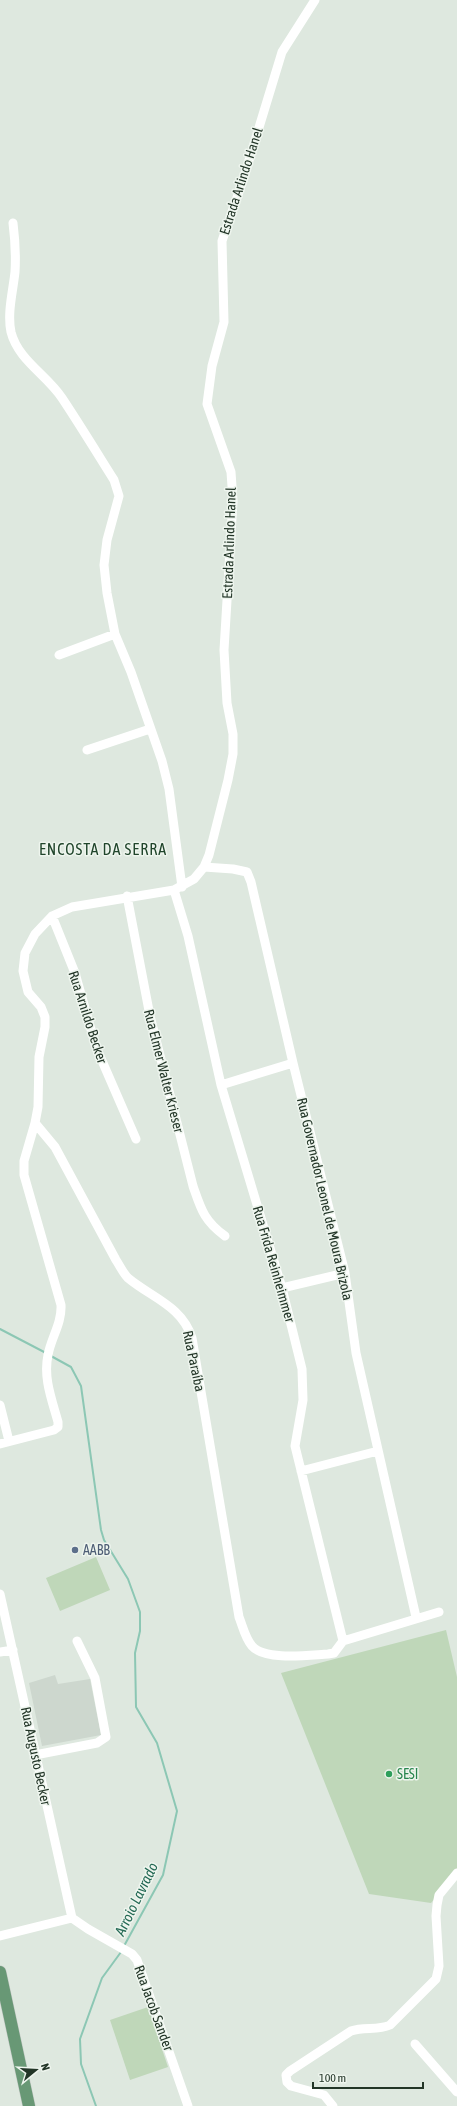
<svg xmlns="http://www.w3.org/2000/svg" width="457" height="2106" viewBox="0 0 457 2106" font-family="'Asap Condensed',sans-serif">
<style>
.built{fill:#cdd7ce}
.green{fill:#bfd7b9}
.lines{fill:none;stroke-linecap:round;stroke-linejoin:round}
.stream{stroke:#8cc7b4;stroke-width:2}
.major-casing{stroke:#c1c6c3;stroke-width:13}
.minor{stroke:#fff;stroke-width:9}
.major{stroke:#689875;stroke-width:12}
.service-dot{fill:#5c6f8a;stroke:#eef5ee;stroke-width:1.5}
.leisure-dot{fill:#2e9e5b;stroke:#eef5ee;stroke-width:1.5}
.labels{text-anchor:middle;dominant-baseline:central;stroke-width:3;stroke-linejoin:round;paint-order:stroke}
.street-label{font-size:14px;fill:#223527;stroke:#eef5ee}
.service-label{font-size:14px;fill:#4e5e75;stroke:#eef5ee;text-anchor:start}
.leisure-label{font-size:14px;fill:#27864d;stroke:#eef5ee;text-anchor:start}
.water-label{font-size:15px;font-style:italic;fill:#246954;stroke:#eef5ee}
.quarter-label{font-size:16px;letter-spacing:1px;fill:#20452b;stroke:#eef5ee}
</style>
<rect width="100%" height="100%" fill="#dee8df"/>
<path class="built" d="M55 1675 58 1684 90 1679 101 1735 42 1746 29 1683Z"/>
<path class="green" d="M96 1557 110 1590 60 1611 46 1578Z
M446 1630 457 1677V1872L431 1903 369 1894 281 1673Z
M148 2007 168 2067 130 2080 110 2020Z"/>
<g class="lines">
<path class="stream" d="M0 1329 46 1353
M51 1356 71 1367 81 1386 101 1530 104 1540 128 1579 140 1612V1631L135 1653 136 1707 157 1743 177 1811 163 1875 124 1946
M96 2106 81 2064 80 2039 102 1978 121 1952"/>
<defs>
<path id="major" d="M0 1972 29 2106"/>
</defs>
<use href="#major" class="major-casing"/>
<path class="minor" d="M13 223C15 239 16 255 15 272 13 291 7 313 11 332 18 360 47 375 62 398 80 425 97 453 114 480L119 496 107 540 104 565 107 593 115 634 131 672 162 761 169 789 182 887
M59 655 115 634
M87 750 150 729
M204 867 233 869 247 872 251 882 293 1063 345 1273 356 1353 416 1617
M174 890 188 936 221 1085 282 1288 302 1369 303 1400 295 1446 343 1641
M127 896 150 1016 193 1186C201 1209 204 1221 225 1236
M52 916 75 973 96 1047 136 1139
M221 1085 293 1063
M35 1123 55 1147 116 1260C120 1266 123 1273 128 1278 152 1298 182 1306 192 1338L239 1617C243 1627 245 1638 252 1646 265 1661 309 1655 328 1654L334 1653 343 1641 439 1612
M282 1288 345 1273
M0 1405 9 1441
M0 1444 54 1430 58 1427V1422C52 1400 43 1378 48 1355 51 1338 62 1323 61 1305L24 1175V1161L35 1123 38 1107 39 1057 45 1027V1017L41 1007 28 992 23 971 25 953 35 934 52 916 72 907 174 890 194 879 204 867 209 855 228 780 233 754V734L227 703 224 650 233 501 231 472 207 404 212 366 224 322 222 241 243 180 282 52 315 0
M301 1471 378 1451
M0 1594 72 1918
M0 1652 13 1650
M35 1755 97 1743 106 1737 95 1678 77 1641
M72 1918 88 1929 132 1954 137 1960 188 2106
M0 1936 72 1918
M415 2044 457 2092
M333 2106 324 2095 291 2086 287 2082 286 2075 290 2071 351 2031C364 2026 377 2031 390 2025L436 1979 439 1966 436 1916 437 1905 439 1895 457 1873"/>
<use href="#major" class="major"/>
</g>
<circle class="service-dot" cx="75" cy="1550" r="4"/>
<circle class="leisure-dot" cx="389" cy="1774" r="4"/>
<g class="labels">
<g class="street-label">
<text transform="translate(241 181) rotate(-72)">Estrada Arlindo Hanel</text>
<text transform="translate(229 543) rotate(-88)">Estrada Arlindo Hanel</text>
<text transform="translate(88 1017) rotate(72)">Rua Arnildo Becker</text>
<text transform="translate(164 1071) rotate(76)">Rua Elmer Walter Krieser</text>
<text transform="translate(325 1199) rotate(77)">Rua Governador Leonel de Moura Brizola</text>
<text transform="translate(274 1264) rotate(74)">Rua Frida Reinheimmer</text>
<text transform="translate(194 1361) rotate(78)">Rua Paraíba</text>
<text transform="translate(36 1756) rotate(78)">Rua Augusto Becker</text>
<text transform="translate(154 2008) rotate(70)">Rua Jacob Sander</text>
</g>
<g class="service-label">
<text x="83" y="1550">AABB</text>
</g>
<g class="leisure-label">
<text x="397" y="1774">SESI</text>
</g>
<g class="water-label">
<text transform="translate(136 1899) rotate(-64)">Arroio Lavrado</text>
</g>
<g class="quarter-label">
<text x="103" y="849">ENCOSTA DA SERRA</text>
</g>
</g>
<g transform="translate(36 2070) rotate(72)" stroke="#eef5ee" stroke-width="3" paint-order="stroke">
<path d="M0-3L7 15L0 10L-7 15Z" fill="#223527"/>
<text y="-6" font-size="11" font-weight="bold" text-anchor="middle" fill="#223527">N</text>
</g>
<path d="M313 2082v6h110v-6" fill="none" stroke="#223527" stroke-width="2"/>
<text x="319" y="2082" font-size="12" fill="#223527" stroke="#eef5ee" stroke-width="3" paint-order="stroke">100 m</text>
</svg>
